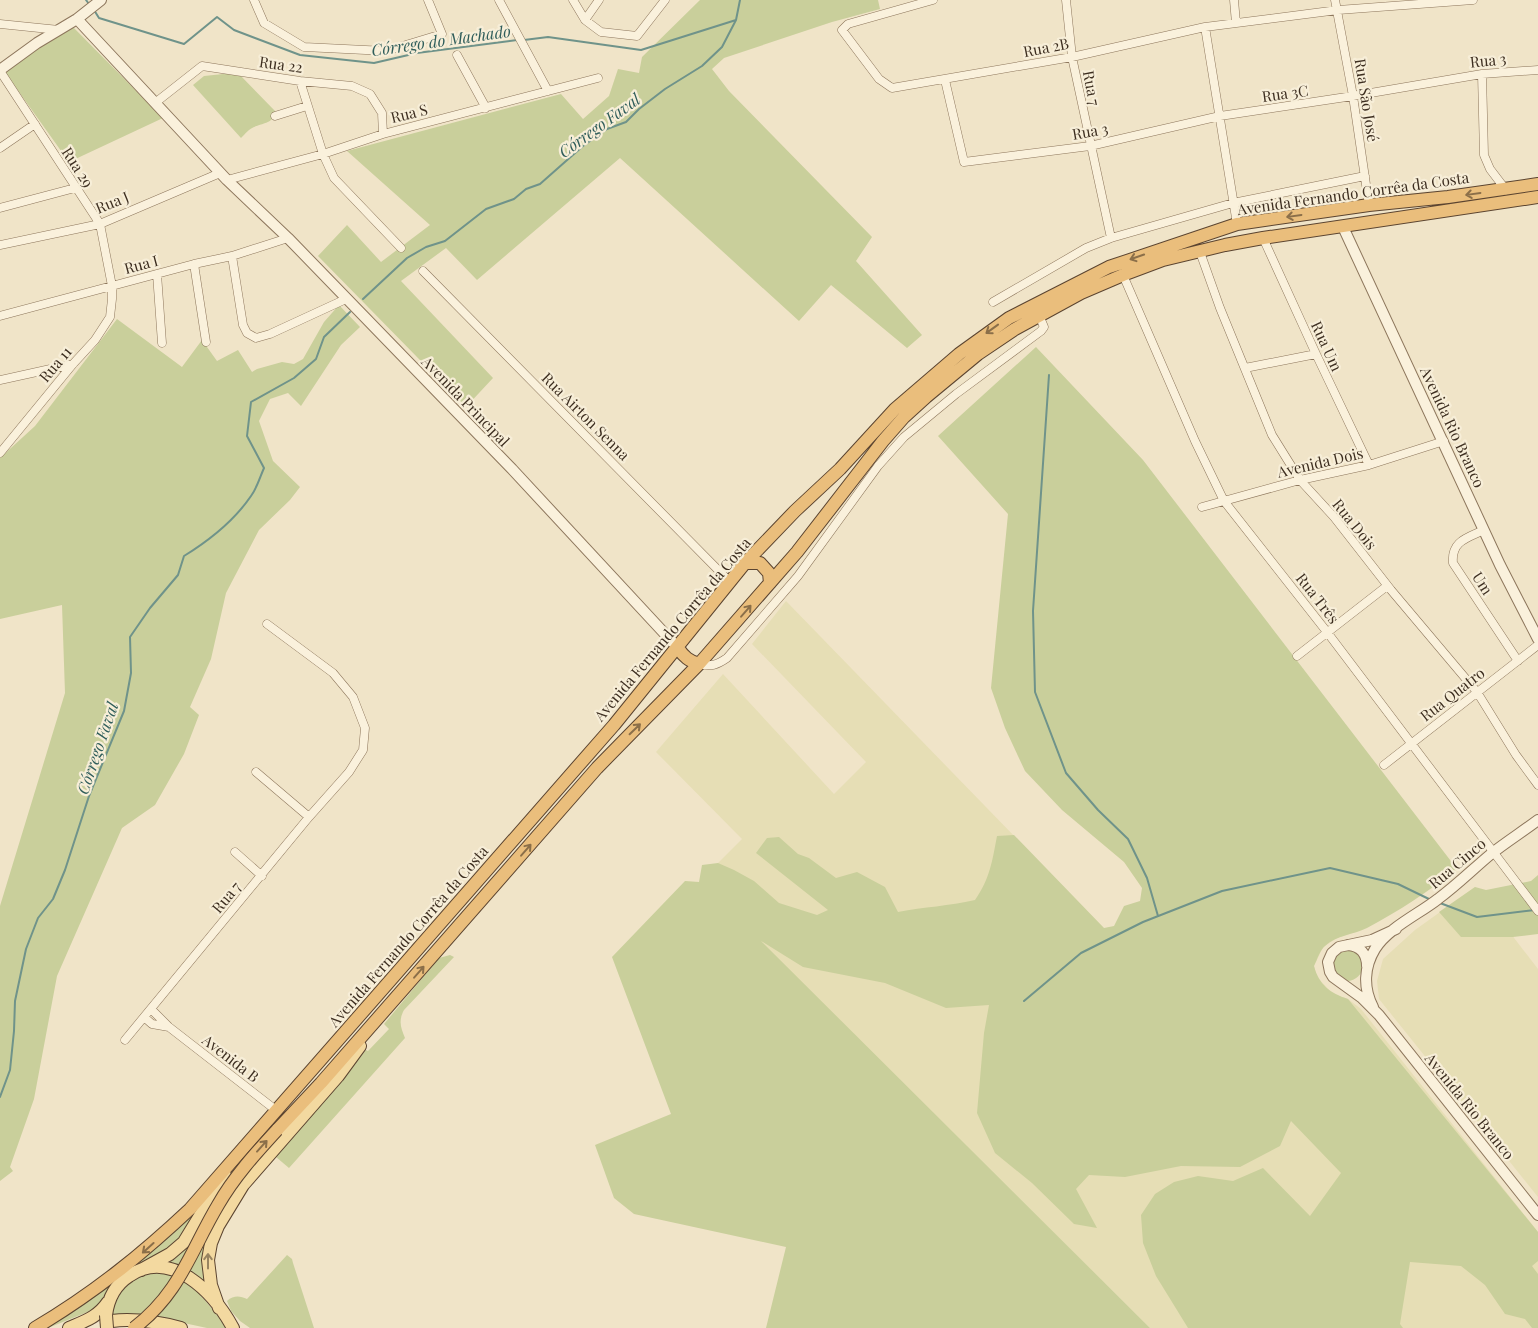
<svg xmlns="http://www.w3.org/2000/svg" width="1538" height="1328" viewBox="0 0 1538 1328" font-family="'Playfair Display',serif">
<style>
.farmland{fill:#e6deb5}
.green{fill:#c9cf9b}
.lines{fill:none;stroke-linecap:round;stroke-linejoin:round}
.stream{stroke:#6f938a;stroke-width:2}
.minor-casing{stroke:#8d765c;stroke-width:9}
.tertiary-casing{stroke:#8d765c;stroke-width:12}
.primary-casing{stroke:#5b4430;stroke-width:14}
.trunk-casing{stroke:#5b4430;stroke-width:14}
.minor{stroke:#faf1dc;stroke-width:8}
.tertiary{stroke:#faf1dc;stroke-width:10}
.primary{stroke:#f3d9a0;stroke-width:12}
.trunk{stroke:#eabe7c;stroke-width:12}
.primary-bridge-casing{stroke:#5b4430;stroke-width:14;stroke-linecap:butt}
.trunk-bridge-casing{stroke:#5b4430;stroke-width:14;stroke-linecap:butt}
.primary-bridge{stroke:#f3d9a0;stroke-width:12}
.trunk-bridge{stroke:#eabe7c;stroke-width:12}
.oneway{stroke:#8b6f49}
.oneway2{stroke:#988460}
.labels{text-anchor:middle;dominant-baseline:central;stroke-width:4.5;stroke-linejoin:round;paint-order:stroke}
.street-label{font-size:15px;fill:#3d2e20;stroke:#f7eed8}
.water-label{font-size:16px;font-style:italic;fill:#2f5d5a;stroke:#f7eed8}
</style>
<rect width="100%" height="100%" fill="#f0e4c8"/>
<path class="farmland" d="M786 601 1149 975 1364 929 1337 938 1323 947 1314 966 1317 977 1333 994 1348 999 1361 1009 1538 1232V1328H1150L699 882 742 839 656 752 723 674 834 794 866 762 752 644Z
M1475 887 1538 969V1197L1379 999 1377 981 1383 959 1415 930Z"/>
<path class="green" d="M700 0H878L880 9 832 22 724 58 712 69 729 91 872 237 856 261 922 335 907 348 831 285 799 321 620 158 477 280 446 248 401 281 493 378 466 407 318 256 347 225 381 262 430 225 347 151 561 94 583 119 609 96 618 69 639 73 642 57Z
M72 26 163 118 69 162 4 71Z
M233 73 239 74 275 111C275 123 263 123 254 127 249 129 245 134 241 138L193 85 204 76Z
M339 305 360 327 341 345 301 406 288 393 270 399 259 421 273 461 300 487 290 500 259 530 226 593 211 659 190 707 199 715 184 754 155 805 122 828 57 976 34 1099 10 1167 13 1171 0 1181V906L65 693 62 605 0 619V458L35 426 117 319 182 367 202 340 217 361 238 350 252 372 257 369 282 362 294 364 303 359 324 322Z
M1036 347 1143 460 1457 869C1428 892 1399 911 1367 928 1353 935 1337 935 1325 946 1320 950 1317 960 1314 966 1319 985 1330 993 1348 999L1538 1232V1261L1532 1266 1538 1274V1328H1532L1525 1319 1505 1314 1485 1285 1461 1266 1410 1262 1400 1324 1403 1328H1188L1156 1276 1143 1243 1141 1215 1155 1194 1174 1182 1198 1176 1233 1181 1263 1168 1310 1216 1341 1173 1291 1121 1280 1146 1240 1167 1181 1166 1125 1177 1089 1175 1076 1189 1097 1228 1074 1224 1032 1183 995 1153 977 1113 984 1033 989 1005 946 1008 885 983 803 967 761 941 1150 1328H766L786 1247 634 1214 614 1198 595 1145 671 1114 612 957 685 881 699 882 702 865 718 863 734 870 754 881 779 903 817 915 828 910 756 853 767 838 779 837 798 854 809 858 836 878 857 872 885 887 898 912C924 907 949 906 975 900 990 878 992 862 997 836L1014 835 1104 928 1114 926 1124 906 1140 901 1142 888 1124 862 1062 810 1025 771 1005 728 991 688 1008 514 938 436Z
M1538 875V934L1513 937H1461L1439 912 1475 887 1486 890 1531 881Z
M1331 965a16 16 0 1 1 32 0a16 16 0 1 1-32 0Z
M450 955 454 957 404 1010C398 1021 401 1028 405 1038L289 1168 276 1157V1155L366 1050 368 1051 389 1029 384 1024 439 958Z
M205 1194 177 1244 133 1266 95 1308 90 1311 48 1328H38Z
M208 1209 205 1283 188 1268 170 1262Z
M287 1255 292 1259 293 1263 314 1328H250L240 1321 231 1311 227 1301C234 1295 240 1296 247 1299Z
M152 1272 171 1273 193 1286 228 1328H207L142 1314 112 1316C116 1292 130 1279 152 1272Z"/>
<g class="lines">
<path class="stream" d="M86 0 89 4
M94 10 99 18 184 44 217 17 234 30 300 55 374 63 417 53 517 40
M524 40 548 37 641 50 736 20
M363 299 407 258 426 247 445 241 486 209 514 199 526 189 540 184 583 146 607 129 626 122 639 109 665 89 702 66 722 47 736 20 740 0
M1049 375 1033 611 1035 692 1066 773 1098 810 1128 839 1147 878 1158 916
M1440 903 1477 917 1535 910
M1024 1001 1081 953 1143 922 1222 891 1330 868 1398 884 1431 900
M0 1097 10 1070 14 1031 15 1001 26 949 38 918 53 899 65 870 89 796 124 711 131 673 130 637 150 608 178 575 184 556C210 540 234 521 251 496 257 488 260 477 264 468L247 436 251 402 294 378 316 359 324 337 350 312"/>
<defs>
<path id="minor" d="M254 0 264 23 304 47 386 51 442 34 428 0
M499 0 548 91
M573 0 585 20 601 32 637 36 665 0
M933 0 848 24 842 30 879 79 892 88 1072 57 1205 27 1338 10 1473 0
M1066 0 1072 57 1111 238
M1234 0 1236 23
M1335 0 1353 96 1369 205
M585 20 599 0
M0 24 59 30
M1205 27 1237 224
M457 55 486 108
M0 71 100 224 112 286V299L110 317 95 340 73 364 0 453
M1482 74 1484 155 1490 169 1506 190
M945 80 964 162 1090 146 1220 116 1353 96 1482 74 1538 70
M300 81 323 154 334 178 401 248
M155 103 202 66 300 81 352 86 370 94 382 113 383 134
M275 116 307 106
M0 148 35 124
M227 180 323 154 383 134 598 78
M0 208 75 188
M1263 238 1316 354 1369 465
M0 245 100 224 220 173
M1200 252 1220 308 1272 435 1300 480 1334 517 1391 590 1477 692 1516 755 1538 785
M232 256 243 325 247 333 256 338 270 334 346 299
M194 264 206 342
M423 271 729 581
M157 274 162 343
M1123 275 1195 441 1224 501 1327 632 1538 911
M993 302 1086 248 1111 238 1233 203 1365 176
M0 316 194 264 232 256 288 238
M1245 368 1316 354
M0 380 73 364
M1202 507 1300 480 1369 465 1444 441
M1484 530C1467 538 1451 541 1453 563L1518 661
M1297 656 1387 586
M699 664C711 667 717 665 727 658L798 576 878 466 904 437 956 394 1041 331 1044 327 1039 315
M1384 765 1538 645
M256 772 309 817
M235 852 262 876
M151 1009 169 1027 277 1111
M144 1017 152 1024 169 1027
M125 1040 309 817 349 772 363 750 365 728 353 697 333 673 267 624"/>
<path id="tertiary" d="M77 19 227 180 288 238 512 469 678 648
M0 70 37 43 77 19 101 0
M1343 227 1500 565 1538 639
M1396 929 1372 940 1339 947 1332 953 1328 962 1330 972 1333 977 1362 998 1379 1015 1538 1215
M1348 945C1360 946 1367 954 1367 966
M1373 1007C1363 988 1364 967 1375 949 1388 928 1419 914 1438 899 1457 885 1473 869 1491 854 1506 842 1522 832 1538 820"/>
<path id="primary" d="M141 1270 170 1254 184 1242 225 1175
M219 1308 211 1285 208 1260 211 1243 218 1226 243 1185 338 1076 360 1046
M106 1315C108 1300 115 1285 129 1276 171 1247 214 1293 233 1328
M112 1321C136 1318 158 1322 181 1328
M69 1328C85 1321 98 1317 108 1302"/>
<path id="trunk" d="M745 563H760L769 573 770 583
M678 648C684 657 689 661 699 664
M277 1130 321 1083 597 768 699 664 797 552 883 441 904 417 926 397 978 354 1015 329 1081 293 1123 275 1163 260 1225 245 1263 238 1538 197
M35 1328C94 1293 141 1255 190 1209L614 725 745 563 795 511 840 469 895 409 959 354 1009 318 1109 267 1237 224 1369 205 1448 197 1538 184"/>
</defs>
<use href="#minor" class="minor-casing"/>
<use href="#tertiary" class="tertiary-casing"/>
<use href="#primary" class="primary-casing"/>
<use href="#trunk" class="trunk-casing"/>
<use href="#minor" class="minor"/>
<use href="#tertiary" class="tertiary"/>
<use href="#primary" class="primary"/>
<use href="#trunk" class="trunk"/>
<defs>
<path id="primary-bridge" d="M106 1315 107 1328"/>
<path id="trunk-bridge" d="M134 1328C180 1293 190 1252 218 1205 234 1177 255 1154 277 1130"/>
</defs>
<use href="#primary-bridge" class="primary-bridge-casing"/>
<use href="#trunk-bridge" class="trunk-bridge-casing"/>
<use href="#primary-bridge" class="primary-bridge"/>
<use href="#trunk-bridge" class="trunk-bridge"/>
</g>
<defs><path id="oneway-shaft" d="M-6 0H5M1.5-3L5.5 0L1.5 3" fill="none" stroke-width="1.6" stroke-linecap="round" stroke-linejoin="round" transform="scale(1.25)"/></defs>
<g class="oneway">
<use href="#oneway-shaft" transform="translate(1473 194) rotate(172)"/>
<use href="#oneway-shaft" transform="translate(1294 216) rotate(172)"/>
<use href="#oneway-shaft" transform="translate(1137 257) rotate(161)"/>
<use href="#oneway-shaft" transform="translate(992 329) rotate(144)"/>
<use href="#oneway-shaft" transform="translate(746 611) rotate(-49)"/>
<use href="#oneway-shaft" transform="translate(635 729) rotate(-44)"/>
<use href="#oneway-shaft" transform="translate(526 850) rotate(-49)"/>
<use href="#oneway-shaft" transform="translate(419 972) rotate(-49)"/>
<use href="#oneway-shaft" transform="translate(262 1146) rotate(-48)"/>
<use href="#oneway-shaft" transform="translate(148 1248) rotate(138)"/>
</g>
<use class="oneway2" href="#oneway-shaft" transform="translate(208 1261) rotate(-90)"/>
<g class="labels">
<g class="street-label">
<text transform="translate(1046 47) rotate(-11)">Rua 2B</text>
<text transform="translate(1488 60) rotate(-6)">Rua 3</text>
<text transform="translate(281 64) rotate(8)">Rua 22</text>
<text transform="translate(1092 88) rotate(79)">Rua 7</text>
<text transform="translate(1285 93) rotate(-8)">Rua 3C</text>
<text transform="translate(1367 100) rotate(81)">Rua São José</text>
<text transform="translate(409 113) rotate(-14)">Rua S</text>
<text transform="translate(1090 131) rotate(-10)">Rua 3</text>
<text transform="translate(78 167) rotate(57)">Rua 29</text>
<text transform="translate(1353 193) rotate(-8)">Avenida Fernando Corrêa da Costa</text>
<text transform="translate(112 202) rotate(-22)">Rua J</text>
<text transform="translate(141 264) rotate(-15)">Rua I</text>
<text transform="translate(1327 346) rotate(65)">Rua Um</text>
<text transform="translate(55 364) rotate(-50)">Rua 11</text>
<text transform="translate(466 401) rotate(46)">Avenida Principal</text>
<text transform="translate(586 416) rotate(45)">Rua Airton Senna</text>
<text transform="translate(1453 427) rotate(65)">Avenida Rio Branco</text>
<text transform="translate(1320 462) rotate(-13)">Avenida Dois</text>
<text transform="translate(1355 524) rotate(51)">Rua Dois</text>
<text transform="translate(1483 583) rotate(57)">Um</text>
<text transform="translate(1318 598) rotate(52)">Rua Três</text>
<text transform="translate(672 629) rotate(-50)">Avenida Fernando Corrêa da Costa</text>
<text transform="translate(1452 694) rotate(-38)">Rua Quatro</text>
<text transform="translate(1457 863) rotate(-40)">Rua Cinco</text>
<text transform="translate(226 897) rotate(-50)">Rua 7</text>
<text transform="translate(408 936) rotate(-49)">Avenida Fernando Corrêa da Costa</text>
<text transform="translate(231 1058) rotate(38)">Avenida B</text>
<text transform="translate(1470 1106) rotate(51)">Avenida Rio Branco</text>
</g>
<g class="water-label">
<text transform="translate(441 40) rotate(-8)">Córrego do Machado</text>
<text transform="translate(599 125) rotate(-36)">Córrego Faval</text>
<text transform="translate(97 748) rotate(-71)">Córrego Faval</text>
</g>
</g>
</svg>
